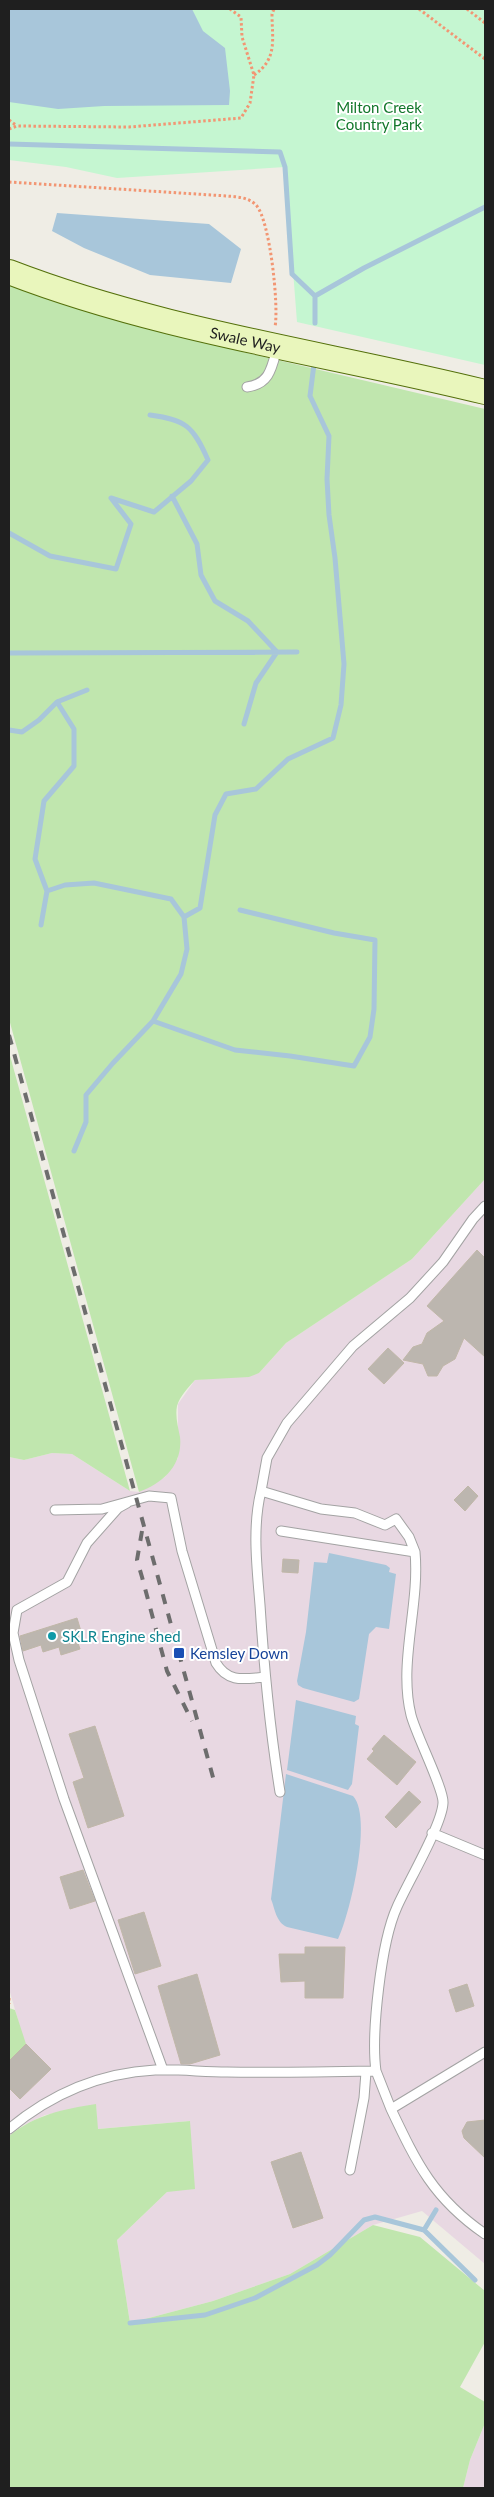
<svg xmlns="http://www.w3.org/2000/svg" width="494" height="2497" viewBox="0 0 494 2497" font-family="Lato,sans-serif">
<style>
.industrial{fill:#e8d8e2}
.grass{fill:#c0e6ae}
.park{fill:#c5f6d1}
.water{fill:#a8c6da}
.lines{fill:none;stroke-linecap:round;stroke-linejoin:round}
.stream{stroke:#a8c6da;stroke-width:5}
.building{fill:#bcb6af;stroke:#c0b7a8}
.lane-casing{stroke:#a3a3a3;stroke-width:11}
.secondary-casing{stroke:#54700b;stroke-width:26}
.path{stroke:#f29673;stroke-width:3;stroke-dasharray:2.5 2.5;stroke-linecap:butt}
.lane{stroke:#fff;stroke-width:9}
.secondary{stroke:#e9f6bc;stroke-width:24}
.rail{stroke:#6d6d6d;stroke-width:4;stroke-dasharray:10 10;stroke-linecap:butt}
.culture-dot{fill:#0f9aa8;stroke:#fff;stroke-width:2}
.transit-dot{fill:#1a4fb4;stroke:#fff;stroke-width:2}
.labels{text-anchor:middle;dominant-baseline:central;stroke-width:4;stroke-linejoin:round;paint-order:stroke}
.park-label{font-size:15px;fill:#12772b;stroke:#fff}
.street-label{font-size:15px;fill:#1f1f1f;stroke:#fff}
.culture-label{font-size:15px;fill:#0d838f;stroke:#fff;text-anchor:start}
.transit-label{font-size:15px;fill:#164399;stroke:#fff;text-anchor:start}
</style>
<rect width="100%" height="100%" fill="#efede5"/>
<path class="industrial" d="M485 1179V2264L422 2211 373 2225 290 2274 213 2301 130 2323 117 2240 167 2192 190 2121 97 2129 96 2105 45 2115 22 2126 9 2136V2061L25 2044 9 1989V1457L24 1460 52 1453 72 1454 130 1491 139 1492 165 1477 178 1458V1404L195 1380 259 1373 286 1343 412 1259Z
M485 2423V2488H463L470 2460Z"/>
<path class="grass" d="M9 276 243 352 485 409V1179L412 1259 286 1343 259 1373 249 1377 195 1380C188 1388 180 1396 177 1406 175 1416 178 1427 180 1437 183 1465 163 1483 139 1492L9 1019Z
M9 1052 130 1491 72 1454 52 1453 24 1460 9 1457Z
M9 2008 15 2010 26 2044 9 2061Z
M96 2104 98 2129 190 2121 195 2189 167 2192 117 2240 130 2323 213 2301 290 2274 373 2225 420 2237 485 2291V2342L460 2387 485 2402V2423L470 2460 463 2488H9V2136C35 2115 63 2109 96 2104Z"/>
<path class="park" d="M9 9H485V365L297 322 285 167 117 178 66 167 9 160Z"/>
<path class="water" d="M9 9H192L203 31 225 48 230 91 229 105 104 106 58 109 9 102Z
M57 213 209 224 241 249 231 283 150 275 84 248 52 231Z
M329 1553 386 1565 390 1568 389 1572 396 1574 389 1629 376 1627 369 1634 359 1699 354 1702 303 1688 298 1685 297 1681 306 1632 314 1562 327 1563Z
M296 1700 356 1716 355 1724 359 1726 352 1784 348 1790 287 1770Z
M286 1774 353 1796C373 1817 350 1914 338 1939L287 1927C276 1922 275 1909 271 1899Z"/>
<g class="lines">
<path class="stream" d="M9 144 280 152 285 167 292 274 315 296V323
M315 296 364 268 485 207
M172 496 197 544 201 575 215 601 248 621 277 652 256 683 244 724
M9 533 50 556 116 569 131 524 111 498 154 512 191 481 208 460C193 426 186 420 150 415
M9 653 297 652
M9 730 22 732 39 720 57 702 87 690
M47 891 65 885 94 883 171 899 184 917 187 949 181 974 153 1021 113 1063 86 1095V1122L74 1151
M184 917 200 908 215 815 226 794 256 789 288 759 333 738 341 705 344 664 335 558 329 515 327 479 329 436 310 396 314 364
M41 925 47 891 35 859 44 801 74 766V729L57 702
M153 1021 235 1050 290 1056 354 1066 370 1037 374 1009 375 940 334 933 240 910
M424 2230 436 2210
M130 2323 205 2315 255 2298 317 2265 330 2255 364 2220 375 2217 424 2230 475 2280"/>
</g>
<path class="building" d="M477 1250 485 1258V1357L464 1338 455 1359 443 1366 437 1376H428L423 1364 403 1360 413 1347 422 1344 427 1333 444 1321 427 1306Z
M388 1348 404 1363 384 1384 368 1369Z
M468 1486 478 1496 465 1511 454 1500Z
M283 1559 299 1560 298 1573 282 1572Z
M77 1618 83 1638 77 1640 80 1649 61 1655 59 1647 43 1652 41 1645 23 1651 20 1636Z
M95 1726 124 1816 88 1828 73 1782 84 1778 69 1734Z
M384 1735 416 1762 397 1785 367 1759 374 1751 372 1749Z
M409 1791 421 1802 396 1828 385 1817Z
M83 1870 95 1901 70 1909 60 1877Z
M144 1912 161 1966 135 1974 118 1920Z
M305 1947H345L343 1998H305V1981L281 1982 279 1954H305Z
M197 1974 220 2055 190 2064H181L158 1986Z
M467 1984 474 2006 456 2012 449 1990Z
M26 2044 51 2069 20 2099 9 2088V2061Z
M485 2120V2158L464 2138 462 2131 467 2122Z
M301 2152 323 2218 293 2228 271 2162Z"/>
<g class="lines">
<defs>
<path id="lane" d="M247 387C270 384 272 367 277 348
M261 1491C252 1528 257 1567 260 1605 264 1668 270 1730 280 1792
M127 1503 118 1508 87 1543 67 1582 17 1610 13 1633 19 1660 64 1799 163 2070
M55 1510 102 1509 149 1496 171 1498 182 1551 216 1663C228 1683 244 1679 265 1677
M281 1531 415 1552 409 1537 396 1519 385 1525 355 1513 321 1509 261 1491 267 1458 287 1423 353 1346 410 1298 443 1262 473 1219 485 1206
M432 1833 485 1855
M376 2071 391 2109 485 2052
M391 2109C417 2164 434 2199 485 2234
M9 2129C51 2094 99 2073 155 2070 179 2069 203 2072 227 2072 277 2073 326 2072 376 2071 371 2034 381 1942 397 1907 407 1884 442 1825 443 1803 444 1789 416 1735 411 1715 398 1663 420 1605 415 1552
M350 2170 364 2098 366 2072"/>
<g id="secondary">
<path id="s1" d="M9 272C162 331 327 353 485 392"/>
</g>
</defs>
<use href="#lane" class="lane-casing"/>
<use href="#secondary" class="secondary-casing"/>
<path class="path" d="M419 9 485 59
M467 9 485 23
M254 75C278 59 272 39 272 14L274 9
M9 120 17 126
M9 129 17 126 129 127 241 118 250 103 254 75 242 37 241 17 230 9
M9 182 227 196C237 197 248 197 256 205 270 220 279 306 275 327
M9 1998V2004"/>
<use href="#lane" class="lane"/>
<use href="#secondary" class="secondary"/>
<path class="rail" d="M9 1035 214 1781
M142 1531 137 1560 142 1577 167 1671 192 1721"/>
</g>
<circle class="culture-dot" cx="52" cy="1636" r="5"/>
<rect class="transit-dot" x="173" y="1647" width="12" height="12" rx="2.5"/>
<g class="labels">
<g class="park-label">
<text x="379" y="107">Milton Creek<tspan x="379" dy="17">Country Park</tspan></text>
</g>
<g class="street-label">
<text stroke="none"><textPath href="#s1" startOffset="246">Swale Way</textPath></text>
</g>
<g class="culture-label">
<text x="62" y="1636">SKLR Engine shed</text>
</g>
<g class="transit-label">
<text x="190" y="1653">Kemsley Down</text>
</g>
</g>
<rect width="494" height="2497" fill="none" stroke="#1f1f1f" stroke-width="20"/>
</svg>
